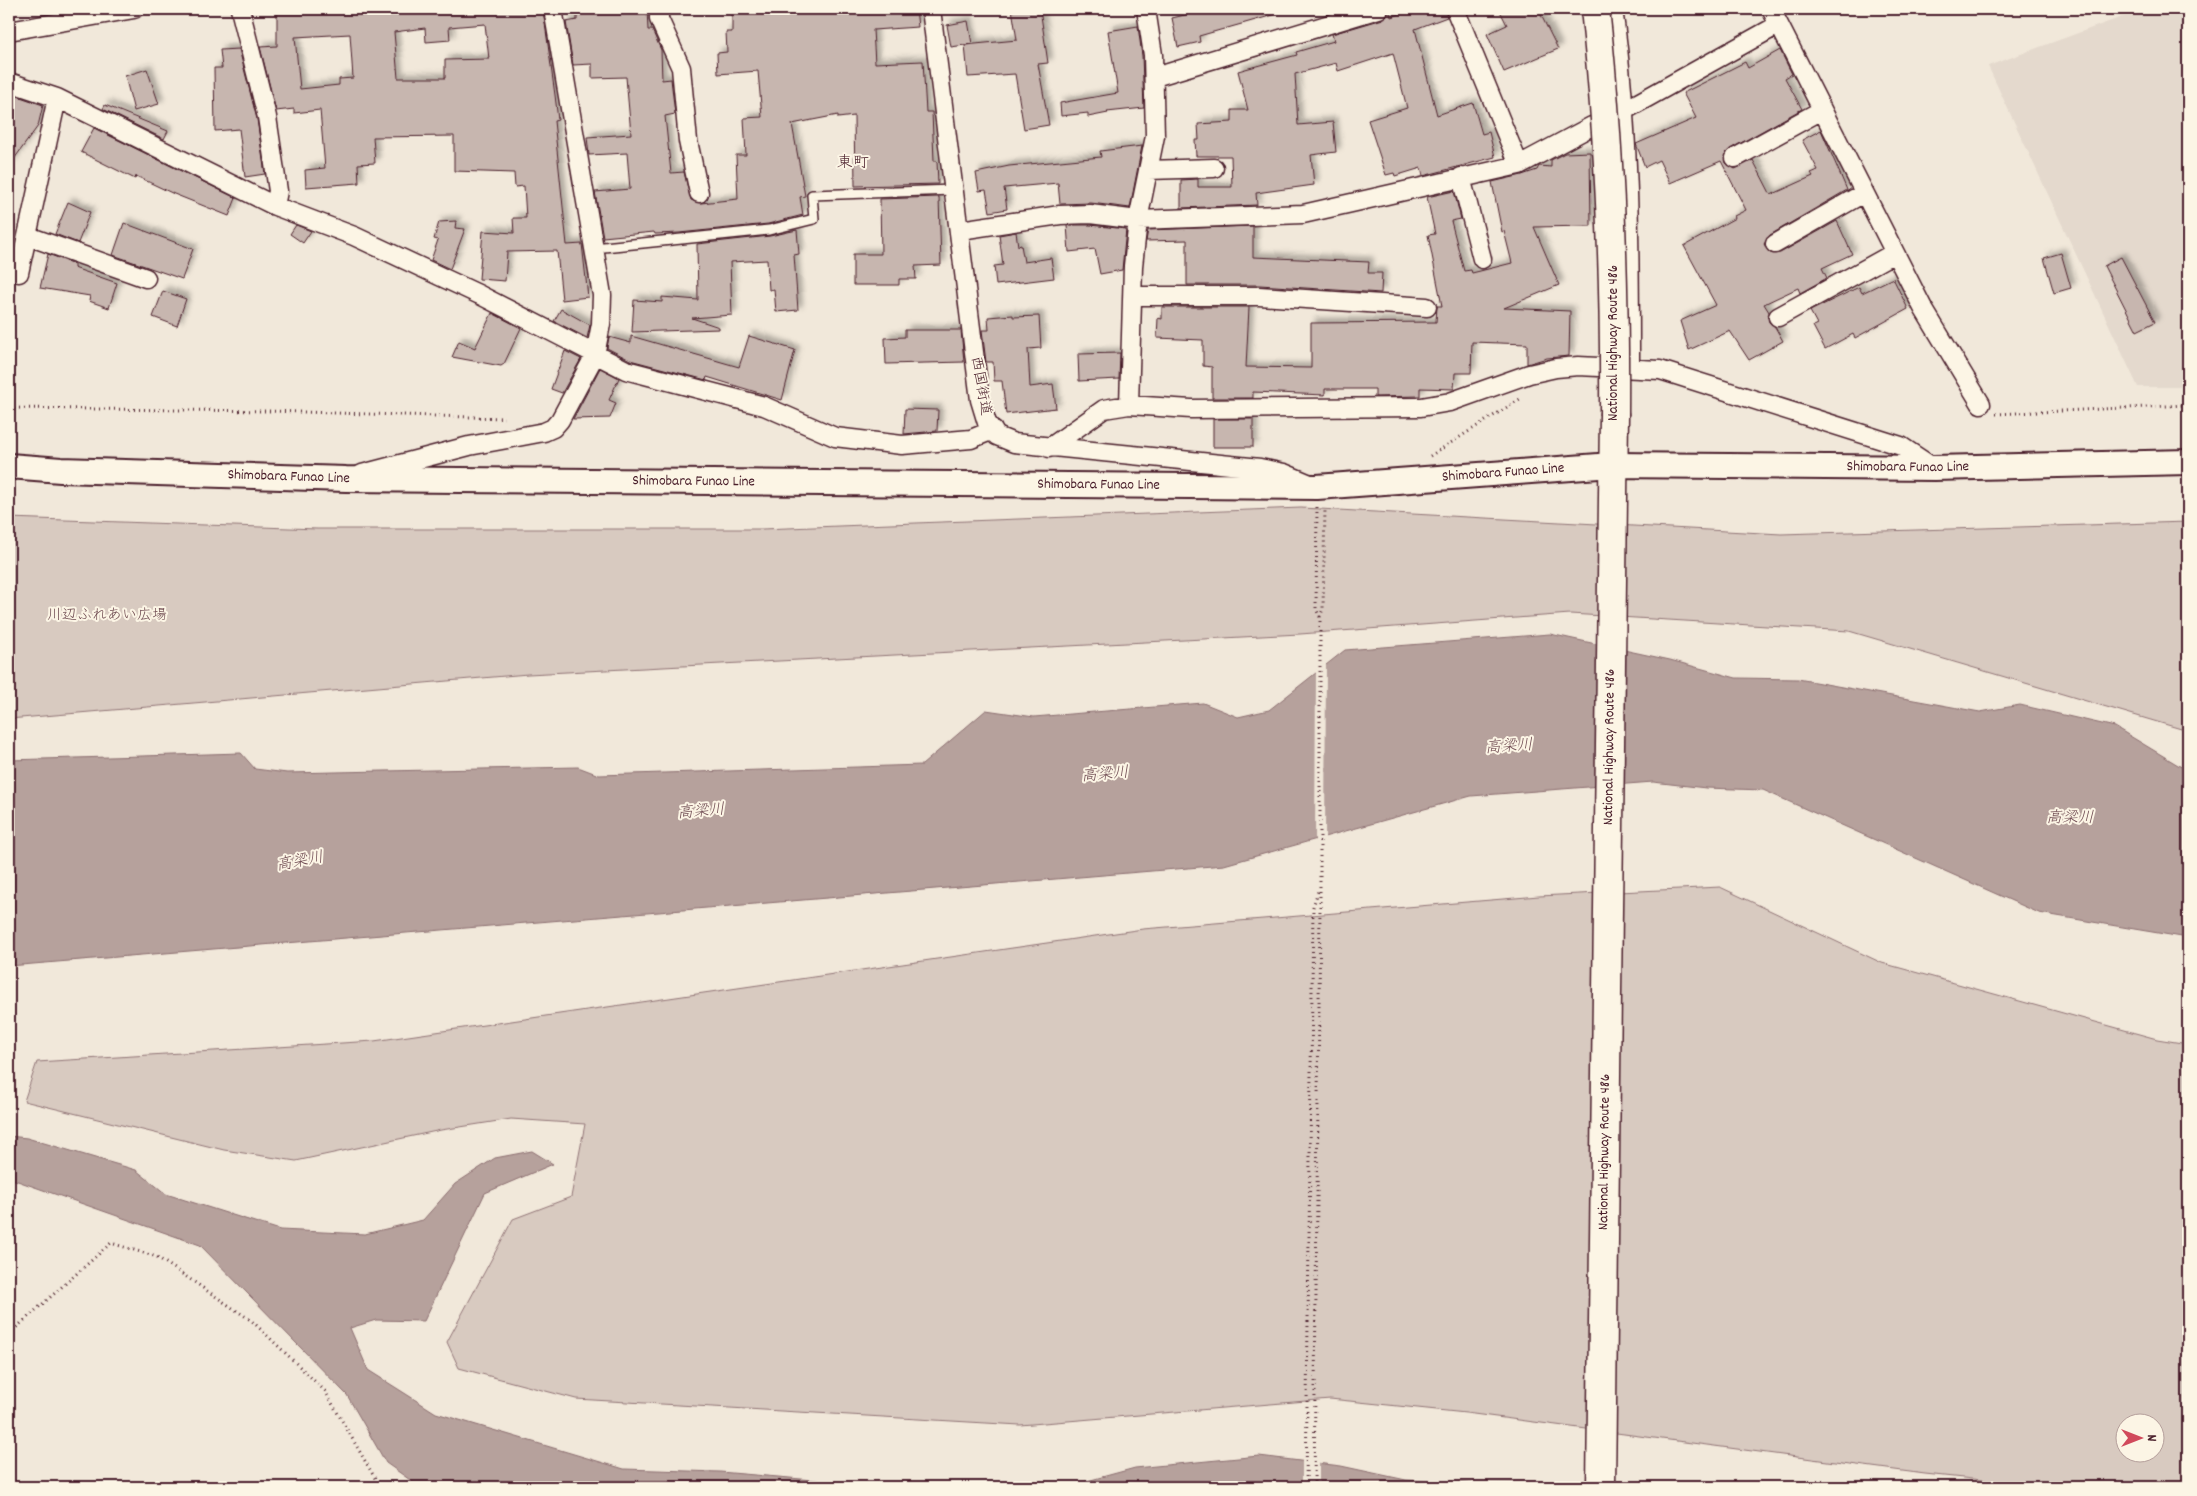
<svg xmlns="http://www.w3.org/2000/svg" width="2197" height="1496" viewBox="0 0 2197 1496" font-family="Dekko,'Klee One',sans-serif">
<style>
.built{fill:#e4d9cd}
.green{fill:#d8cac0;stroke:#917476;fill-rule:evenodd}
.water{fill:#b6a19c;stroke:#8b6d6f}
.pier{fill:#f1e8da}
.building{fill:#c7b6af;stroke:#4a1f2b;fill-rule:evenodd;filter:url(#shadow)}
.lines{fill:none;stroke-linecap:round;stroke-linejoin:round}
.lane-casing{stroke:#4a1f2b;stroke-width:12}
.street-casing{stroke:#4a1f2b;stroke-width:21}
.secondary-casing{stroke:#4a1f2b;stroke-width:28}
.highway-casing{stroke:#4a1f2b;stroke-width:31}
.path{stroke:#4a1f2b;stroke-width:3;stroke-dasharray:1 4;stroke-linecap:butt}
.lane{stroke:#fcf5e5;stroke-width:9}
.street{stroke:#fcf5e5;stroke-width:18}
.secondary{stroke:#fcf5e5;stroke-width:24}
.highway{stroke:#fcf5e5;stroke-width:28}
.highway-bridge-casing{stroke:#4a1f2b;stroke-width:31;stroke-linecap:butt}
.highway-bridge{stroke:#fcf5e5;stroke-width:28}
.labels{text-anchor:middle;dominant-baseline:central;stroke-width:4;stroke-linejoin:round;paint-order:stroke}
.street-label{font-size:15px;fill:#4a1f2b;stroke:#fcf5e5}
.park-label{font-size:15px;fill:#6e4a50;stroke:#fcf5e5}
.neighbourhood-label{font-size:16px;fill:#4a1f2b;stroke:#fcf5e5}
.water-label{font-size:16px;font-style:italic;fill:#704c53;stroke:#fcf5e5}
</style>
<defs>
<filter id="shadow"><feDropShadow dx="4.5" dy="-4.5" stdDeviation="2.5" flood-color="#0004"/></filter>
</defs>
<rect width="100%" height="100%" fill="#f1e8da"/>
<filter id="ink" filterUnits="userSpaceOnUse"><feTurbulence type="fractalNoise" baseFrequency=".02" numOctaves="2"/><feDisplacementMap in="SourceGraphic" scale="10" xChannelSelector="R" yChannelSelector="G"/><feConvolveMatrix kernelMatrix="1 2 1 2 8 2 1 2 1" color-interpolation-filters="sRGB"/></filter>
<g filter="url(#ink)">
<path class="built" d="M2144 9H2188V387H2138L1988 66Z"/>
<path class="green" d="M1301 508 1781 534 2188 522V731L1849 631 1570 614 1300 634 528 674 9 719V518L317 529H762Z
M1720 887 1882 963 2157 1039 2188 1044V1487H2048L1925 1474 1466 1413 1330 1399 1020 1425 576 1399 459 1368 447 1342 513 1219 571 1197 585 1124 511 1119 441 1130 296 1161 224 1150 24 1101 37 1062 374 1041 1143 929 1539 896ZM2124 1424H2154V1454H2124Z"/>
<path class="water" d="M1550 634 1670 660 1736 678 1798 679 1980 712 2020 705 2115 727 2188 771V938L2039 913 1763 790 1706 788 1653 782 1471 796 1224 865 9 966V760L241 753 255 769 287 773 578 767 599 775 922 765 986 710 1034 717 1203 703 1238 717 1269 710 1345 650Z
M9 1136 27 1138 136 1170 166 1194 280 1230 365 1234 423 1220 455 1184 495 1158 532 1151 553 1164 485 1193 424 1321 376 1320 350 1328 368 1370 436 1413 624 1469 720 1472 894 1487H420L386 1463 347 1395 200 1245 9 1178Z
M1259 1456 1341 1466 1406 1480 1479 1484 1543 1483 1550 1487H1065L1135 1468Z"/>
<path class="pier" d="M1326 662 1325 840 1315 842 1316 670Z
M1302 1459 1319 1461V1487H1302Z"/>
<path class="building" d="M277 9H543L555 95 558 120 554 121 567 245 582 244 588 297 562 300 557 251 507 252 505 281 479 279 483 231 514 233 513 218H526L524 186 515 187 514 173 454 171V136L373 137 375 163 358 164 359 183 306 187 305 170 325 168 320 110 294 113V109L276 111 260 47 277 46ZM485 24 489 59 445 60V78H398L394 32 425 28 426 42 450 40 449 27ZM350 34 353 78 339 79V85L300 89 295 37Z
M577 9H647L648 30H652L661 50 662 80 671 79 675 114 665 116 671 173 684 172 691 200 701 203 738 199 736 155H746L744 118 762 117 758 71 718 74 717 53 727 52 726 32H732V12H762V9H784V11L916 9 918 27 873 30 875 63 923 61 926 112H932L934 161H937L938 184 855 186 854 116 838 118V115L792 124 805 196 800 197 803 215 768 224 679 233 655 234 654 232 603 237 595 192 630 189 627 153 589 155 587 137 631 134 626 77 592 78V64L573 65 566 22 577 20Z
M1012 9H1040L1048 63 1038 64 1049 125 1024 129 1015 74 968 77 965 45 1017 40Z
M1210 9H1276L1277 14 1199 36 1200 42 1178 47 1172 18Z
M1389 9 1391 17 1416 9H1445L1447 17 1415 29 1437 115 1473 103 1482 134 1489 132 1495 157 1423 176 1421 168 1395 176 1394 173 1386 175 1368 120 1407 108 1393 53 1338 71 1336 63 1295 74 1298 125 1333 122 1336 152 1311 155 1314 185 1256 193 1257 205 1181 208V180L1198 179V187H1232L1231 156H1196L1195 140H1199L1198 124 1232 122V110H1248L1238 71 1297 55 1296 52 1334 41 1332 34 1383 19 1387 16Z
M1499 9H1538L1558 49 1504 72 1487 34 1507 25Z
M968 21 972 44 951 47 947 25Z
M1138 26 1142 56 1144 108 1107 112 1108 113 1088 117V113L1061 116 1060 103 1118 93 1108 31Z
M239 49 257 119 265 174 245 177 239 129 215 131 214 68H222L220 50Z
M1780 50 1792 74 1785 78 1802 109 1730 149 1726 153V163L1735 169 1753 160 1771 195 1813 176 1811 173 1818 170 1802 140 1821 130 1847 190 1770 235 1764 244 1770 253H1780L1837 221 1852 254 1822 268 1827 278 1800 293 1798 288 1764 304 1769 312V322L1775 327 1783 341 1749 360 1730 331 1689 350 1680 321 1716 305 1684 246 1735 218 1734 216 1746 210 1721 161 1670 183 1659 160 1645 167 1636 144 1696 118 1683 93 1745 62 1748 68Z
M147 69 159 104 134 111 125 76Z
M9 93 43 105 38 126 9 166Z
M105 105 168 131 164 139 103 109Z
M94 128 236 198 229 216 174 194 136 176 135 179 81 152Z
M1142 146 1130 208 1091 203 1060 204 1058 183 1004 188 1007 209 990 212 986 190 979 191 976 173 1009 166 1101 157 1100 151Z
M1590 152 1591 226 1534 227 1559 285 1504 308 1570 311 1569 356 1547 358 1527 364V344L1472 342 1471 373H1455L1454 389 1420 388V396L1375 397V389H1325V395L1253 392V398H1212V367L1203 366V340L1157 338 1158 318 1162 319V307H1249L1246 367 1311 368V323L1436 322 1437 306H1442L1428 235 1435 234 1427 197 1454 191 1461 219 1451 221 1464 271 1471 270 1472 273 1512 263 1504 231 1502 232 1492 182 1522 175 1537 170 1539 166 1551 167V160L1565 153Z
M939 197 941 265 915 266 916 279H899V285H853V254H881L880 199Z
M68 202 90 212 78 243 55 234Z
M456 221 455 228 465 229 450 269 431 260 438 240 434 239 439 222Z
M124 223 193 249 182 279 113 255Z
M296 225 311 231 303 243 290 234Z
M1067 225H1090L1126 229 1122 270 1100 274 1095 249 1069 252Z
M1253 226V257L1369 262 1368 273H1382L1381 293 1260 285H1187V240L1146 241 1148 230Z
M797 230 799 254 794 255 798 310 776 312 774 289 769 290 767 260 730 262 732 315 692 318 719 327V329L632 332 634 300 662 302V297L698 300 697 244 770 236Z
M1016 232 1018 246 1021 245 1024 262 1051 258 1054 278 996 285 994 266 1003 265 999 235Z
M2061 253 2071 288 2054 293 2044 258Z
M48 254 74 264V268L117 283 109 308 89 301 90 296 40 288Z
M2121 257 2155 322 2137 331 2104 266Z
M1893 278 1908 309 1855 338 1853 334 1825 349 1813 326 1817 324 1810 311 1859 287 1862 293Z
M163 291 186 299 177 326 153 317Z
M561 309 590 325 587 338 554 321Z
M492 313 521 328 504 364 501 366 452 357 459 341 475 348Z
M1013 315V317L1039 316 1041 348 1028 349 1030 387 1053 384 1056 408 1006 414 1002 381H994L993 362H986L982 330H989L988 317Z
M905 330H961L964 362 886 364 885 338 905 337Z
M631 336 739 367 749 336 795 350 782 400 707 377 706 380 630 360 607 348 609 337 631 343Z
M565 351 581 359 562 393 551 389Z
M1120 353 1119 379 1079 381 1078 354Z
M600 368 619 378 609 400 616 403 610 418 573 419Z
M905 409 938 410 937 431 904 434Z
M1213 419H1253V447H1213Z"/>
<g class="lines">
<defs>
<path id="lane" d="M594 248 769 230 814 219 812 195 953 190"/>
<path id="street" d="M240 9 267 117 278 191 275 206
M659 9V19L681 68 688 141 699 193
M931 9 980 400 987 423 997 436 1014 443 1260 468 1284 473 1310 484
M1455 9 1519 165
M1613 9C1630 128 1630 248 1630 368
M1771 9 1923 308 1981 404
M9 31 134 9
M1155 77 1379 9
M9 82 57 98 275 206 354 236 480 295 626 370 764 406 835 437 902 445 971 439 993 430
M1618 114 1778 25
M1735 158 1822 110
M1148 170 1214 168
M1461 177 1482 259
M960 230 1060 215 1090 214 1138 220 1303 214 1519 165 1592 126
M28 236 146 278
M1775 244 1864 193
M9 271 19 273 57 98
M1133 296H1259L1427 307
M1778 317 1894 253
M1129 405 1133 266 1138 220 1155 136 1153 55 1146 9
M1049 448 1104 409 1129 405 1191 409 1421 407 1450 402 1529 374 1556 368 1578 366 1660 370 1901 446 1934 468
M362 474 469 446 544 432 553 428 560 420 595 355 601 324 602 295 553 9"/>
<g id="secondary">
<path id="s1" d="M9 466 61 470 346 479 1317 487 1612 465 1934 468 2188 462"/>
</g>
<g id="highway">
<path id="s2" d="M1601 1487 1614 415"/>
</g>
</defs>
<use href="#lane" class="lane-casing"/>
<use href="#street" class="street-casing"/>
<use href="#secondary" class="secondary-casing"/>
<use href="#highway" class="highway-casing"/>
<path class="path" d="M9 408 268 411 504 418
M1996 414 2188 405
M1430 456 1520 399
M1320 617 1323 609 1325 509
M9 1334 111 1243 157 1257 252 1321 325 1391 380 1487
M1306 1487 1313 907 1318 891
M1314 1487 1320 907V617L1316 609 1317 507"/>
<use href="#lane" class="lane"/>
<use href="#street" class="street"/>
<use href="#secondary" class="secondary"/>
<use href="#highway" class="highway"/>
<defs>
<path id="highway-bridge" d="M1595 9C1610 144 1615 279 1614 415"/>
</defs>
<use href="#highway-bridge" class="highway-bridge-casing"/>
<use href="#highway-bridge" class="highway-bridge"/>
</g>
</g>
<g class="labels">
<g class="street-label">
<text transform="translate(1614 343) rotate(-90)">National Highway Route 486</text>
<text transform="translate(980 386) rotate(80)">西国街道</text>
<text stroke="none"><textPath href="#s1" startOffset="1900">Shimobara Funao Line</textPath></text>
<text stroke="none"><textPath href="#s1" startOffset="1495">Shimobara Funao Line</textPath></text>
<text stroke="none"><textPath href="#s1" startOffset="280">Shimobara Funao Line</textPath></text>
<text stroke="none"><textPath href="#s1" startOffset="685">Shimobara Funao Line</textPath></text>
<text stroke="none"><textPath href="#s1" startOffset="1090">Shimobara Funao Line</textPath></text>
<text stroke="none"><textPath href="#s2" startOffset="740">National Highway Route 486</textPath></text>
<text stroke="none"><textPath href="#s2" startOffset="335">National Highway Route 486</textPath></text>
</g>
<g class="park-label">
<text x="107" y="616">川辺ふれあい広場</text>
</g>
<g class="neighbourhood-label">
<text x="853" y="163">東町</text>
</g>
<g class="water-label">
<text transform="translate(1509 747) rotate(-4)">高梁川</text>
<text transform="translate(1105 775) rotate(-5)">高梁川</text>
<text transform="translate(701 812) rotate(-5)">高梁川</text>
<text x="2070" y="818">高梁川</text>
<text transform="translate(300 862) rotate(-11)">高梁川</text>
</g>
</g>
<rect width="2197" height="1496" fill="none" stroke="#fcf5e5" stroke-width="30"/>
<rect x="15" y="15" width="2167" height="1466" fill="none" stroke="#4a1f2b" stroke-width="2" filter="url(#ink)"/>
<g transform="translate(2140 1438) rotate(90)"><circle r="24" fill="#fcf5e5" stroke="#b59f9b"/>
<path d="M0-4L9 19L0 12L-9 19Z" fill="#d1495b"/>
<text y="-8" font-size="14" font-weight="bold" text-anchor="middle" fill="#4a1f2b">N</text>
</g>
</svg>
